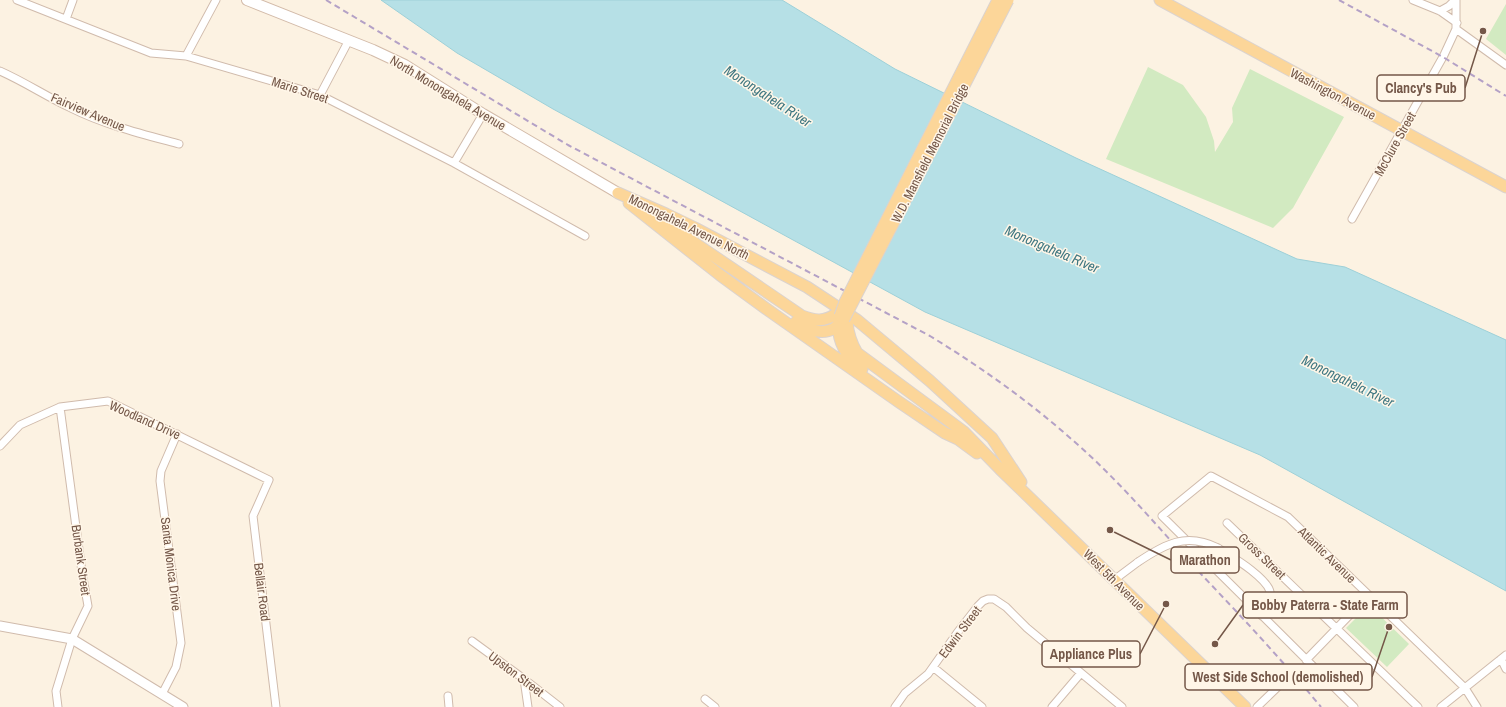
<svg xmlns="http://www.w3.org/2000/svg" width="1506" height="707" viewBox="0 0 1506 707" font-family="'Archivo Narrow',sans-serif">
<style>
.green{fill:#d2eac1}
.water{fill:#b6e0e6;stroke:#9dd0d8}
.lines{fill:none;stroke-linecap:round;stroke-linejoin:round}
.minor-casing{stroke:#d0bbac;stroke-width:9}
.tertiary-casing{stroke:#d0bbac;stroke-width:11}
.secondary-casing{stroke:#d3bba9;stroke-width:12}
.primary-casing{stroke:#dbd3cf;stroke-width:13}
.minor{stroke:#fff;stroke-width:7}
.tertiary{stroke:#fff;stroke-width:9}
.secondary{stroke:#fff;stroke-width:10}
.primary{stroke:#fcd699;stroke-width:11}
.rail{stroke:#b4a1c6;stroke-width:2;stroke-dasharray:6 4;stroke-linecap:butt}
.minor-bridge-casing{stroke:#d0bbac;stroke-width:9;stroke-linecap:butt}
.primary-bridge-casing{stroke:#dbd3cf;stroke-width:13;stroke-linecap:butt}
.minor-bridge{stroke:#fff;stroke-width:7}
.primary-bridge{stroke:#fcd699;stroke-width:11}
.labels{text-anchor:middle;dominant-baseline:central;stroke-width:3;stroke-linejoin:round;paint-order:stroke}
.street-label{font-size:13px;fill:#745748;stroke:#fff6e8}
.water-label{font-size:14px;font-style:italic;fill:#3f7781;stroke:#fff6e8}
.leader{fill:none;stroke:#745748;stroke-width:1.5}
.callout-dot{fill:#745748;stroke:#fff6e8;stroke-width:1.5}
.callout{fill:#fff6e8;stroke:#745748;stroke-width:1.5}
.callout-label{font-size:14px;text-anchor:middle;font-weight:bold;fill:#745748}
</style>
<rect width="100%" height="100%" fill="#fcf2e2"/>
<path class="green" d="M1506 4V55L1486 39Z
M1148 67 1183 85 1206 117 1214 141 1215 152 1233 122 1232 108 1250 69 1344 117 1293 208 1273 228 1106 159Z
M1369 605 1409 644 1387 667 1346 628Z"/>
<path class="water" d="M381 0H782L895 69 1076 158 1297 259 1345 267 1506 340V591L1260 455 925 312 553 109 457 53Z"/>
<g class="lines">
<defs>
<path id="minor" d="M17 0 151 53 186 56 320 95 454 163 585 236
M1413 0 1440 11 1457 23
M1440 11 1449 6 1455 0
M66 19 73 0
M1456 29 1506 65
M186 56 216 0
M0 71C25 82 47 97 71 108 105 125 142 134 179 144
M320 95 349 40
M454 163 483 114
M1352 219 1444 55 1456 29V0
M0 446 20 425 60 407 108 401 269 480 253 516 276 707
M1227 523 1418 707
M1218 548C1229 555 1241 562 1251 570 1270 585 1278 594 1262 616
M1114 580 1138 562
M472 641 524 679 560 707
M1501 659 1506 669
M1306 660 1369 595
M933 667 982 707
M524 679 528 707
M162 694 176 667 181 643 160 481 161 471 177 434
M448 696 449 707
M705 699 715 707
M58 707 56 691 72 639 88 606 82 572 60 407
M895 707 905 693 928 674 957 633 978 606 983 601 988 599H994L1006 607 1027 628 1122 707
M1052 707 1081 673
M1257 707 1284 681
M1354 707 1162 516 1211 476 1288 517 1465 688 1477 707
M1441 707 1506 655"/>
<path id="tertiary" d="M0 626 72 639 183 707"/>
<path id="secondary" d="M247 0 373 50 405 65 483 114 618 193"/>
<path id="primary" d="M1160 0 1506 187
M618 193 666 214 695 228 807 287 857 320 930 381 992 438 1021 482
M629 203 720 275 768 310 899 402 945 433 958 439 977 453
M658 218 802 316C815 321 824 322 836 314
M839 321C836 340 847 358 862 369
M796 322C813 333 830 338 844 319
M847 322C848 334 851 343 857 353L964 432 1000 469 1245 707"/>
</defs>
<use href="#minor" class="minor-casing"/>
<use href="#tertiary" class="tertiary-casing"/>
<use href="#secondary" class="secondary-casing"/>
<use href="#primary" class="primary-casing"/>
<use href="#minor" class="minor"/>
<use href="#tertiary" class="tertiary"/>
<use href="#secondary" class="secondary"/>
<use href="#primary" class="primary"/>
<path class="rail" d="M326 0 568 145 930 336C979 366 1026 399 1069 437 1117 478 1157 526 1199 572 1241 616 1282 660 1321 707
M1339 0 1443 57 1506 96"/>
<defs>
<path id="minor-bridge" d="M1138 562C1165 544 1186 532 1218 548"/>
<path id="primary-bridge" d="M840 316 845 302 998 0
M844 319 1008 0"/>
</defs>
<use href="#minor-bridge" class="minor-bridge-casing"/>
<use href="#primary-bridge" class="primary-bridge-casing"/>
<use href="#minor-bridge" class="minor-bridge"/>
<use href="#primary-bridge" class="primary-bridge"/>
</g>
<g class="labels">
<g class="street-label">
<text transform="translate(300 90) rotate(18)">Marie Street</text>
<text transform="translate(448 93) rotate(31)">North Monongahela Avenue</text>
<text transform="translate(1333 94) rotate(28)">Washington Avenue</text>
<text transform="translate(88 112) rotate(23)">Fairview Avenue</text>
<text transform="translate(1395 144) rotate(-61)">McClure Street</text>
<text transform="translate(930 153) rotate(-63)">W.D. Mansfield Memorial Bridge</text>
<text transform="translate(689 227) rotate(26)">Monongahela Avenue North</text>
<text transform="translate(145 420) rotate(24)">Woodland Drive</text>
<text transform="translate(1327 555) rotate(44)">Atlantic Avenue</text>
<text transform="translate(1262 556) rotate(44)">Gross Street</text>
<text transform="translate(81 560) rotate(82)">Burbank Street</text>
<text transform="translate(171 564) rotate(83)">Santa Monica Drive</text>
<text transform="translate(1114 580) rotate(45)">West 5th Avenue</text>
<text transform="translate(262 592) rotate(83)">Bellair Road</text>
<text transform="translate(960 632) rotate(-53)">Edwin Street</text>
<text transform="translate(516 674) rotate(37)">Upston Street</text>
</g>
<g class="water-label">
<text transform="translate(768 96) rotate(33)">Monongahela River</text>
<text transform="translate(1052 249) rotate(23)">Monongahela River</text>
<text transform="translate(1348 381) rotate(26)">Monongahela River</text>
</g>
</g>
<path class="leader" d="M1483 31L1465 88M1110 530L1171 560M1215 644L1243 605M1166 604L1140 654M1389 627L1372 677"/>
<g class="callout-dot">
<circle cx="1483" cy="31" r="4"/>
<circle cx="1110" cy="530" r="4"/>
<circle cx="1215" cy="644" r="4"/>
<circle cx="1166" cy="604" r="4"/>
<circle cx="1389" cy="627" r="4"/>
</g>
<g class="callout">
<rect x="1377" y="75" width="88" height="26" rx="4"/>
<rect x="1171" y="547" width="68" height="26" rx="4"/>
<rect x="1243" y="592" width="164" height="26" rx="4"/>
<rect x="1042" y="641" width="98" height="26" rx="4"/>
<rect x="1185" y="664" width="187" height="26" rx="4"/>
</g>
<g class="callout-label">
<text x="1421" y="93">Clancy's Pub</text>
<text x="1205" y="565">Marathon</text>
<text x="1325" y="610">Bobby Paterra - State Farm</text>
<text x="1091" y="659">Appliance Plus</text>
<text x="1278" y="682">West Side School (demolished)</text>
</g>
</svg>
